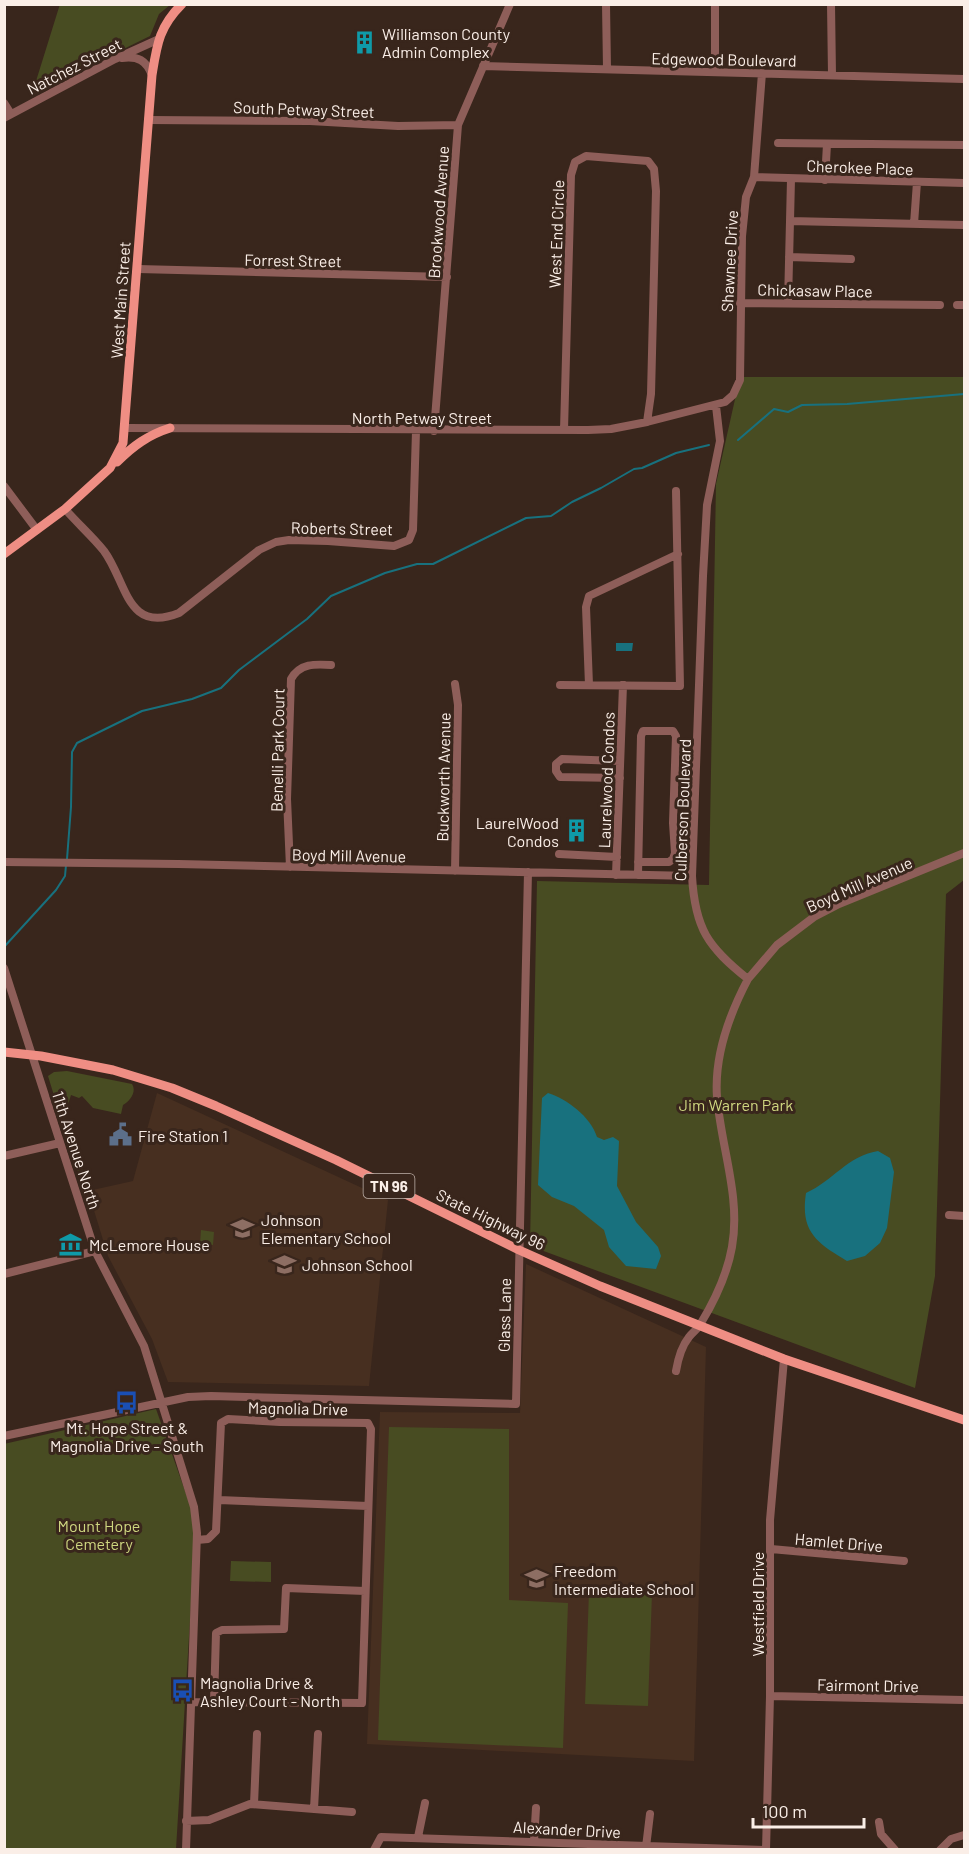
<svg xmlns="http://www.w3.org/2000/svg" width="969" height="1854" viewBox="0 0 969 1854" font-family="Barlow,sans-serif">
<style>
.built{fill:#472f20}
.green{fill:#484c22}
.water{fill:#18717e}
.lines{fill:none;stroke-linecap:round;stroke-linejoin:round}
.stream{stroke:#18717e;stroke-width:2}
.minor{stroke:#8e5e59;stroke-width:8}
.major{stroke:#ef8e84;stroke-width:9}
.labels{text-anchor:middle;dominant-baseline:central;stroke-width:6;stroke-linejoin:round;paint-order:stroke}
.shield{fill:#39261c;stroke:#c0b2aa;stroke-width:1.5}
.shield-label{font-size:15px;font-weight:bold;fill:#faeee7}
.poi-label{font-size:16px;fill:#faeee7;stroke:#39261c;text-anchor:start}
.street-label{font-size:16px;fill:#faeee7;stroke:#39261c}
.park-label{font-size:16px;fill:#cfd780;stroke:#39261c}
</style>
<rect width="100%" height="100%" fill="#39261c"/>
<path class="built" d="M157 1093 388 1200 369 1386 168 1382 152 1339 108 1256 88 1191 133 1181Z
M526 1264 706 1347 694 1761 367 1744 380 1412 520 1413Z"/>
<path class="green" d="M60 4H170V5L159 14 150 36 32 94Z
M740 377H964V880L946 894 935 1276 915 1388 530 1246 537 881 709 885 716 484Z
M67 1071 132 1084C137 1092 130 1101 123 1105L121 1114 93 1108 82 1096 79 1098 71 1095 63 1120H68L85 1175 79 1177 48 1076 54 1072Z
M201 1230 214 1232 213 1245 200 1244Z
M156 1409 196 1522 176 1849H5L4 1444Z
M389 1427 509 1429V1600L568 1603 563 1748 378 1740Z
M231 1561 271 1562V1582L230 1581Z
M589 1591 652 1593 648 1706 585 1704Z"/>
<path class="water" d="M616 643H633L632 651H616Z
M548 1093C567 1099 591 1117 597 1137L604 1140 613 1137 619 1141 617 1186 636 1222 658 1247 661 1256 656 1269 626 1266 609 1247 604 1230 574 1206 552 1197 538 1185 542 1098Z
M878 1151 890 1158 894 1172 887 1228 880 1243 865 1256 847 1261C817 1243 800 1232 806 1193 833 1181 847 1156 878 1151Z"/>
<g class="lines">
<path class="stream" d="M738 440 774 409 788 412 802 405 847 404 964 394
M67 859 71 807 72 752 77 743 142 711 192 699 221 688 239 670 307 619 331 596 385 573 417 564H433L526 518 551 516 572 502 601 488 634 469 642 468 676 453 709 445
M4 947 56 890 65 876 66 865"/>
<path class="minor" d="M606 4 607 69
M715 4V72
M831 4 832 75
M122 58C138 56 146 60 152 75
M483 66 964 79
M4 103 11 114
M4 118 115 59 157 40
M148 120 310 121 398 126 458 125
M778 143 964 145
M754 177 964 183
M791 179 790 221 964 225
M825 180 827 144
M914 224 917 182
M789 257 851 259
M138 269 447 277
M740 303 940 305
M788 303 790 221
M957 305H964
M126 428 588 430 611 429 647 422 725 402 733 395 740 380 742 236 746 197 754 177 762 73
M564 430 571 175 575 162 586 156 648 161 654 169 656 191 651 394 647 422
M434 431 458 125 510 4
M4 486 37 530
M65 509C77 523 92 536 104 551 127 582 126 634 179 613L259 550 276 542 289 540 328 541 394 546 409 540 413 530 416 431
M560 685 680 686 676 491
M589 685 586 607 589 596 678 554
M620 778 560 777 556 771V764L562 759 620 761
M559 854 617 857
M4 862 178 864 692 876
M290 867 287 799 291 679C300 663 315 664 331 665
M455 871 458 705 455 684
M616 875 623 685
M638 875C639 829 640 783 641 736L643 731H673L676 736 673 823 675 853 673 859 669 862H638
M4 968 95 1251 144 1346 194 1507 197 1533 186 1850
M748 979 777 945 814 917 839 904 964 853
M4 1156 60 1143
M949 1215 964 1216
M4 1274 95 1251
M676 1371C678 1359 681 1347 689 1337 693 1332 698 1329 701 1323 715 1300 727 1275 732 1247 741 1197 721 1147 717 1097 714 1055 729 1015 748 979 708 947 695 929 692 876L703 576 707 505 720 441 716 406
M4 1436 188 1397 211 1396 516 1404 528 872
M219 1500 368 1506
M771 1549 904 1561
M770 1696 964 1700
M191 1702 362 1703 371 1429 368 1423 280 1422 228 1419 221 1423 216 1531 208 1539 197 1540
M214 1702 216 1633 222 1630 284 1629 286 1588 365 1591
M254 1804 257 1734
M314 1809 318 1734
M186 1821 209 1820 250 1804 352 1812
M879 1822 881 1834 895 1850
M418 1837 425 1803
M534 1841 536 1808
M646 1847 650 1814
M374 1850 381 1837 766 1850 770 1696V1520L784 1359
M940 1850 951 1839 964 1835"/>
<path class="major" d="M117 462C133 446 148 435 170 428
M4 554 65 509 110 468 123 443 152 75C157 44 159 27 182 4
M4 1052 41 1056 113 1070 172 1088 216 1106 336 1160 519 1250 600 1286 784 1359 964 1420"/>
</g>
<defs>
<symbol id="building-bare" viewBox="-9 -9 18 18"><path d="M-4-6H4V6H1V3H-1V6H-4ZM-2.5-4.3h1.7v1.8h-1.7ZM.8-4.3h1.7v1.8H.8ZM-2.5-1h1.7V.8h-1.7ZM.8-1h1.7V.8H.8Z" fill="#0f9aa8" stroke="#39261c" stroke-width="2.5" paint-order="stroke"/></symbol>
<symbol id="civic-bare" viewBox="-9 -9 18 18"><path d="M-.6-6.5H3V-4.5H.6V-3L4-1V1h2V6H-6V1h2V-1L-.6-3ZM-1.2 2.5V6h2.4V2.5Z" fill="#5c6f8a" stroke="#39261c" stroke-width="2.5" paint-order="stroke"/></symbol>
<symbol id="school-bare" viewBox="-9 -9 18 18"><path d="M0-5L7-2L0 1L-7-2ZM-4 1L0 2.5L4 1V4Q0 6-4 4Z" fill="#8d6e63" stroke="#39261c" stroke-width="2.5" paint-order="stroke"/></symbol>
<symbol id="museum-bare" viewBox="-9 -9 18 18"><path d="M0-6L6-3V-2H-6V-3ZM-5-1h2V3h-2ZM-1-1h2V3h-2ZM3-1h2V3H3ZM-6 4H6V6H-6Z" fill="#0f9aa8" stroke="#39261c" stroke-width="2.5" paint-order="stroke"/></symbol>
<symbol id="bus-bare" viewBox="-9 -9 18 18"><path d="M-5-6H5V4H4V6H2V4H-2V6H-4V4H-5ZM-3.5-4V0h7V-4ZM-3.5 1.2v1.5H-2V1.2ZM2 1.2v1.5H3.5V1.2Z" fill="#1a4fb4" stroke="#39261c" stroke-width="2.5" paint-order="stroke"/></symbol>
</defs>
<g fill-rule="evenodd">
<use href="#building-bare" x="348" y="26" width="33" height="33"/>
<use href="#building-bare" x="560" y="814" width="33" height="33"/>
<use href="#civic-bare" x="104" y="1118" width="33" height="33"/>
<use href="#school-bare" x="226" y="1212" width="33" height="33"/>
<use href="#museum-bare" x="54" y="1228" width="33" height="33"/>
<use href="#school-bare" x="268" y="1248" width="33" height="33"/>
<use href="#bus-bare" x="110" y="1386" width="33" height="33"/>
<use href="#school-bare" x="520" y="1562" width="33" height="33"/>
<use href="#bus-bare" x="166" y="1674" width="33" height="33"/>
</g>
<g class="labels">
<rect class="shield" x="363.5" y="1174" width="51" height="24" rx="4.5"/>
<g class="shield-label">
<text x="389" y="1186">TN 96</text>
</g>
<g class="poi-label">
<text x="382" y="33">Williamson County<tspan x="382" dy="18">Admin Complex</tspan></text>
<text x="559" y="822" text-anchor="end">LaurelWood<tspan x="559" dy="18">Condos</tspan></text>
<text x="138" y="1135">Fire Station 1</text>
<text x="261" y="1219">Johnson<tspan x="261" dy="18">Elementary School</tspan></text>
<text x="89" y="1244">McLemore House</text>
<text x="302" y="1264">Johnson School</text>
<text x="127" y="1427" text-anchor="middle">Mt. Hope Street &amp;<tspan x="127" dy="18">Magnolia Drive - South</tspan></text>
<text x="554" y="1570">Freedom<tspan x="554" dy="18">Intermediate School</tspan></text>
<text x="200" y="1682">Magnolia Drive &amp;<tspan x="200" dy="18">Ashley Court - North</tspan></text>
</g>
<g class="street-label">
<text transform="translate(724 59) rotate(1)">Edgewood Boulevard</text>
<text transform="translate(74 66) rotate(-27)">Natchez Street</text>
<text transform="translate(304 109) rotate(2)">South Petway Street</text>
<text transform="translate(860 167) rotate(2)">Cherokee Place</text>
<text transform="translate(438 212) rotate(-86)">Brookwood Avenue</text>
<text transform="translate(556 234) rotate(-88)">West End Circle</text>
<text transform="translate(293 260) rotate(1)">Forrest Street</text>
<text transform="translate(729 261) rotate(-87)">Shawnee Drive</text>
<text transform="translate(815 290) rotate(1)">Chickasaw Place</text>
<text transform="translate(120 300) rotate(-86)">West Main Street</text>
<text x="422" y="417">North Petway Street</text>
<text transform="translate(342 528) rotate(1)">Roberts Street</text>
<text transform="translate(277 750) rotate(-89)">Benelli Park Court</text>
<text transform="translate(443 777) rotate(-89)">Buckworth Avenue</text>
<text transform="translate(606 780) rotate(-88)">Laurelwood Condos</text>
<text transform="translate(682 810) rotate(-88)">Culberson Boulevard</text>
<text transform="translate(349 855) rotate(1)">Boyd Mill Avenue</text>
<text transform="translate(859 884) rotate(-24)">Boyd Mill Avenue</text>
<text transform="translate(77 1150) rotate(72)">11th Avenue North</text>
<text transform="translate(491 1219) rotate(26)">State Highway 96</text>
<text transform="translate(504 1315) rotate(-89)">Glass Lane</text>
<text transform="translate(298 1408) rotate(1)">Magnolia Drive</text>
<text transform="translate(839 1542) rotate(5)">Hamlet Drive</text>
<text transform="translate(757 1604) rotate(-90)">Westfield Drive</text>
<text transform="translate(868 1685) rotate(1)">Fairmont Drive</text>
<text transform="translate(567 1829) rotate(3)">Alexander Drive</text>
</g>
<g class="park-label">
<text x="736" y="1104">Jim Warren Park</text>
<text x="99" y="1525">Mount Hope<tspan x="99" dy="18">Cemetery</tspan></text>
</g>
</g>
<rect width="969" height="1854" fill="none" stroke="#faeee7" stroke-width="12"/>
<path d="M753 1818v9h111v-9" fill="none" stroke="#faeee7" stroke-width="3"/>
<text x="762" y="1818" font-size="18" fill="#faeee7" stroke="#39261c" stroke-width="4.5" paint-order="stroke">100 m</text>
</svg>
